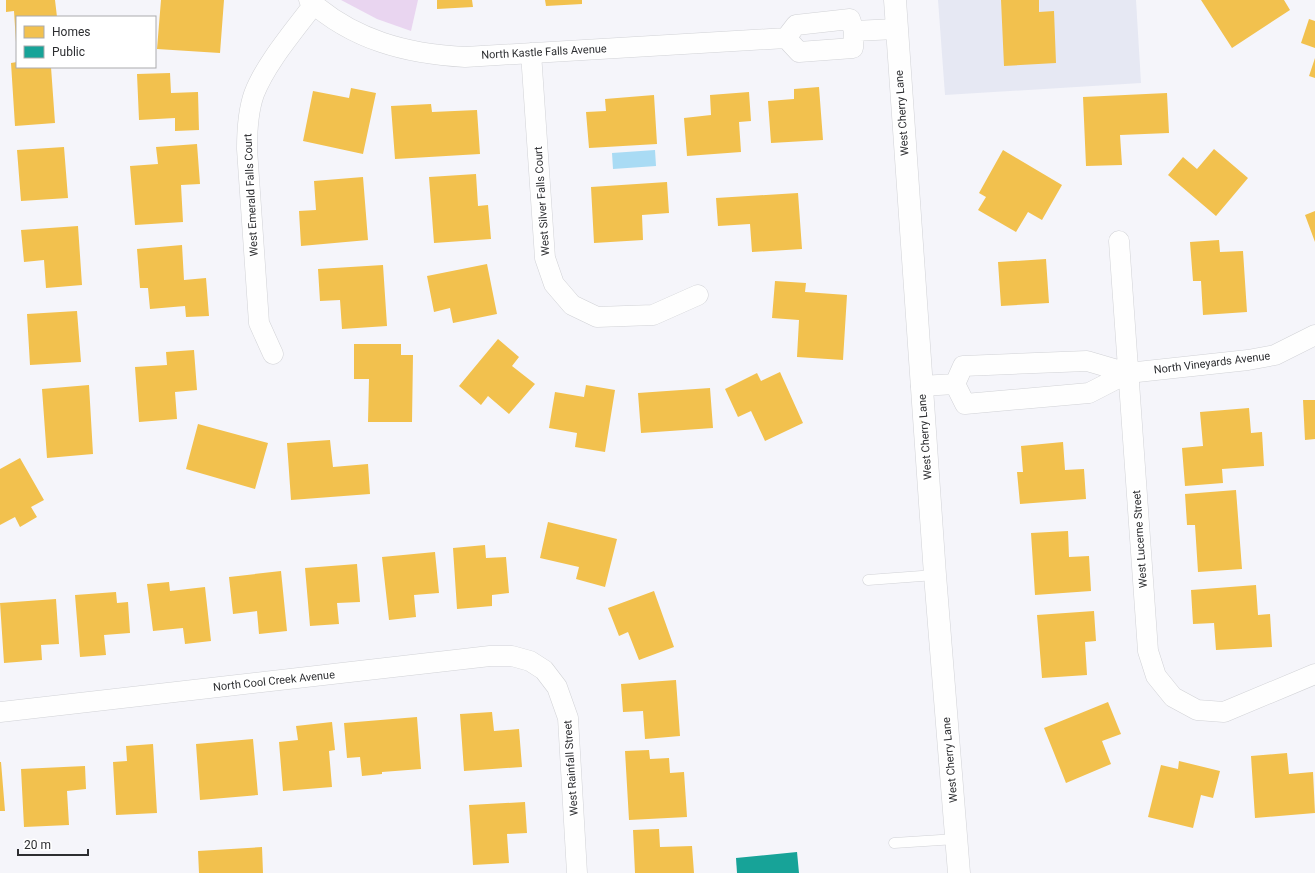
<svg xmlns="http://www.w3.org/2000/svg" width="1315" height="873" viewBox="0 0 1315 873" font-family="Roboto,sans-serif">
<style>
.built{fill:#e6e8f3}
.green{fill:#e9d5f0}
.water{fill:#a9dbf4}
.homes{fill:#f2c14e}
.public{fill:#17a398}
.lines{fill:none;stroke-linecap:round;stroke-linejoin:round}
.service-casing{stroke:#d1d2d6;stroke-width:11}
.minor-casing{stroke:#d1d2d6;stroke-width:21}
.secondary-casing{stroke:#d1d2d6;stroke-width:23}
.service{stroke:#fefefe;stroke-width:10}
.minor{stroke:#fefefe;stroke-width:20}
.secondary{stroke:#fefefe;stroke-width:22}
.labels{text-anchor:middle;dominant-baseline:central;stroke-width:4;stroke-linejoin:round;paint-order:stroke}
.street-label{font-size:11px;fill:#2d2e31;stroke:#fff}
</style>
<rect width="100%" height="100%" fill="#f5f5fa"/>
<path class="built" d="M938 0H1136L1141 83 945 95Z"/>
<path class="green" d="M341 0H418L411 31 377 19Z"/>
<path class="water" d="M655 150 656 166 613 169 612 153Z"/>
<path class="homes" d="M6 0H55L57 17H17V42H16L14 11 6 12Z
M161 0H224L220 53 157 49Z
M437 0H472L473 7 437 9Z
M545 0H582V4L546 6Z
M1001 0H1039V12L1054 11 1056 63 1004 66Z
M1201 0H1284L1290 10 1232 48Z
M1309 19 1315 21V48L1301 43Z
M1315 58V78L1309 76Z
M17 62V67H51L55 123 15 126 11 63Z
M170 73 171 93 198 92 199 130 175 131V118L139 120 137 74Z
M819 87 823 140 771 143 768 101 794 99V89Z
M351 88 376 93 363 154 303 141 313 91 349 98Z
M749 92 751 121 739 122 741 152 687 156 684 118 711 115 710 95Z
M1167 93 1169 133 1120 135 1122 165 1086 166 1083 97Z
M654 95 657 144 589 148 586 112 606 111 605 99Z
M431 104 432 112 477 110 480 154 395 159 391 106Z
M197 144 200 184 181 185 183 222 135 225 130 166 158 164 156 147Z
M64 147 68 198 21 201 17 150Z
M1214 149 1248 178 1216 216 1168 175 1183 157 1197 169Z
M1003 150 1062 185 1042 220 1028 212 1016 232 978 210 986 197 979 193Z
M476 174 478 206 488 205 491 239 434 243 429 177Z
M363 177 368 240 301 246 299 211 316 210 314 181Z
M667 182 669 213 642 215 643 240 594 243 591 187Z
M798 193 802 249 752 252 750 224 718 226 716 198Z
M1315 211V242L1305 215Z
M78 226 82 285 46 288 44 260 24 262 21 230Z
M1219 240 1220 252 1243 251 1247 312 1203 315 1201 281H1193L1190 242Z
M182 245 184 280 206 278 209 316 186 317 185 306 150 309 148 288H140L137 249Z
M1046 259 1049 303 1001 306 998 262Z
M487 264 497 314 453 323 450 308 434 312 427 276Z
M383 265 387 326 342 329 340 300 320 301 318 269Z
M775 281 806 283 805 292 847 295 843 360 797 357 799 320 772 318Z
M77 311 81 362 30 365 27 314Z
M498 339 519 357 512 366 535 384 509 414 488 396 481 405 459 386Z
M354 344H401V355H413L412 422H368L369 379H354Z
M194 350 197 390 175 392 177 419 139 422 135 367 167 365 166 352Z
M780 372 803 423 765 441 751 411 738 417 725 389 757 373 761 381Z
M89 385 93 454 47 458 42 389Z
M586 385 615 390 605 452 575 447 577 433 549 428 555 392 584 397Z
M710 388 713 428 641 433 638 393Z
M1303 400H1315V439L1305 440Z
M1249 408 1251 433 1262 432 1264 466 1222 469 1223 483 1185 486 1182 448 1203 446 1200 412Z
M198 424 268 443 255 489 186 469Z
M330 440 333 467 368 464 370 494 291 500 287 443Z
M1063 442 1065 470 1084 469 1086 499 1020 504 1017 472H1023L1021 446Z
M20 458 44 500 31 507 37 517 20 527 15 517 0 525V469Z
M1236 490 1242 569 1198 572 1195 525H1187L1185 494Z
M548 522 617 539 605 587 576 579 579 567 540 558Z
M1068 531 1069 557 1089 556 1091 591 1035 595 1031 533Z
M485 545 486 558 506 557 509 593 492 595V606L457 609 453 548Z
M435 552 439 593 414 595 416 617 389 620 382 557Z
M357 564 360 602 337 603 339 624 310 626 305 568Z
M281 571 287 631 259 634 257 611 233 614 229 577Z
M169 582 170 591 205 587 211 641 185 644 183 628 153 631 147 584Z
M1256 585 1258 615 1270 614 1272 647 1216 650 1214 623 1193 624 1191 590Z
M654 591 674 647 639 660 628 632 619 636 608 608Z
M116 592 117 603 128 602 130 633 104 635 106 655 80 657 75 595Z
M56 599 59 644 41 645 42 660 4 663 0 603Z
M1094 611 1096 641 1085 642 1087 675 1042 678 1037 615Z
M676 680 680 736 645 739 643 711 623 712 621 684Z
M1108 702 1121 734 1102 741 1111 764 1066 783 1044 728Z
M492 712 494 731 519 729 522 767 464 771 460 714Z
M417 717 421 769 382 772V774L362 776 360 757 347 758 344 723Z
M332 722 335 750 329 751 332 787 283 791 279 742 298 740 296 726Z
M253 739 258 795 200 800 196 744Z
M153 744 157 813 116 815 113 762 127 761 126 746Z
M649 750 650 759 669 758 670 773 684 772 687 817 629 820 625 751Z
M1287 753 1289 774 1313 772 1315 813 1255 818 1251 756Z
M1179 761 1220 771 1213 798 1201 795 1193 828 1148 817 1161 765 1178 769Z
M0 762H1L5 811H0Z
M85 766 86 789 67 791 69 825 24 827 21 769Z
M525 802 527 833 507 834 509 863 473 865 469 805Z
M659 829 660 847 692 846 694 873H635L633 830Z
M262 847 263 873H199L198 851Z"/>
<path class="public" d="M797 852 799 873H737L736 858Z"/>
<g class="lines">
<defs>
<path id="service" d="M868 580 935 575
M894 843 956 839"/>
<path id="minor" d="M309 0C353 40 407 54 465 57L786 38 796 25 850 19 854 31 853 48 799 52 786 38
M854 31 896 29
M531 53 545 258 554 284 572 305 597 317 653 315 698 295
M1119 241 1148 651 1156 676 1173 697 1197 710 1224 712 1315 674
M273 354 259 323 247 149C247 130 248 111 254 94 266 63 294 31 314 4
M1128 373 1087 361 963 366 955 384 965 404 1089 393 1128 373 1248 360 1275 355 1315 335
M921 386 955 384
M0 712 490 656H512L530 661 544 670 557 687 568 718 577 873"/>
<path id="secondary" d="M895 0 935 575 959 873"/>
</defs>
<use href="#service" class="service-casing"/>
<use href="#minor" class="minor-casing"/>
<use href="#secondary" class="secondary-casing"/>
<use href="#service" class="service"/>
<use href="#minor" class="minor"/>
<use href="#secondary" class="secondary"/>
</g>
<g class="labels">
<g class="street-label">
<text transform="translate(544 52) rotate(-3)">North Kastle Falls Avenue</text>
<text transform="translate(902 113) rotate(-94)">West Cherry Lane</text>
<text transform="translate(251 195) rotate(-93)">West Emerald Falls Court</text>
<text transform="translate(542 201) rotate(-94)">West Silver Falls Court</text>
<text transform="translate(1212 363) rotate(-7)">North Vineyards Avenue</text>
<text transform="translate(925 437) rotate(-94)">West Cherry Lane</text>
<text transform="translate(1140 539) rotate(-94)">West Lucerne Street</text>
<text transform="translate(274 681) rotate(-6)">North Cool Creek Avenue</text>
<text transform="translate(950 760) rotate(-95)">West Cherry Lane</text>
<text transform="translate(571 768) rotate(-94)">West Rainfall Street</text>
</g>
</g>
<rect x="16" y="16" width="140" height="52" fill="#ffffff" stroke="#ababad"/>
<rect x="24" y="26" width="20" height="12" fill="#f2c14e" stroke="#ababad"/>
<text x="52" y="36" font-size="12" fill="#2d2e31">Homes</text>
<rect x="24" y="46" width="20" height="12" fill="#17a398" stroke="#ababad"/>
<text x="52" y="56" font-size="12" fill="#2d2e31">Public</text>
<path d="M18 849v6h70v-6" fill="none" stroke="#2d2e31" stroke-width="2"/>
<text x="24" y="849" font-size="12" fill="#2d2e31" stroke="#ffffff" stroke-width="3" paint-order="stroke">20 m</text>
</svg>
